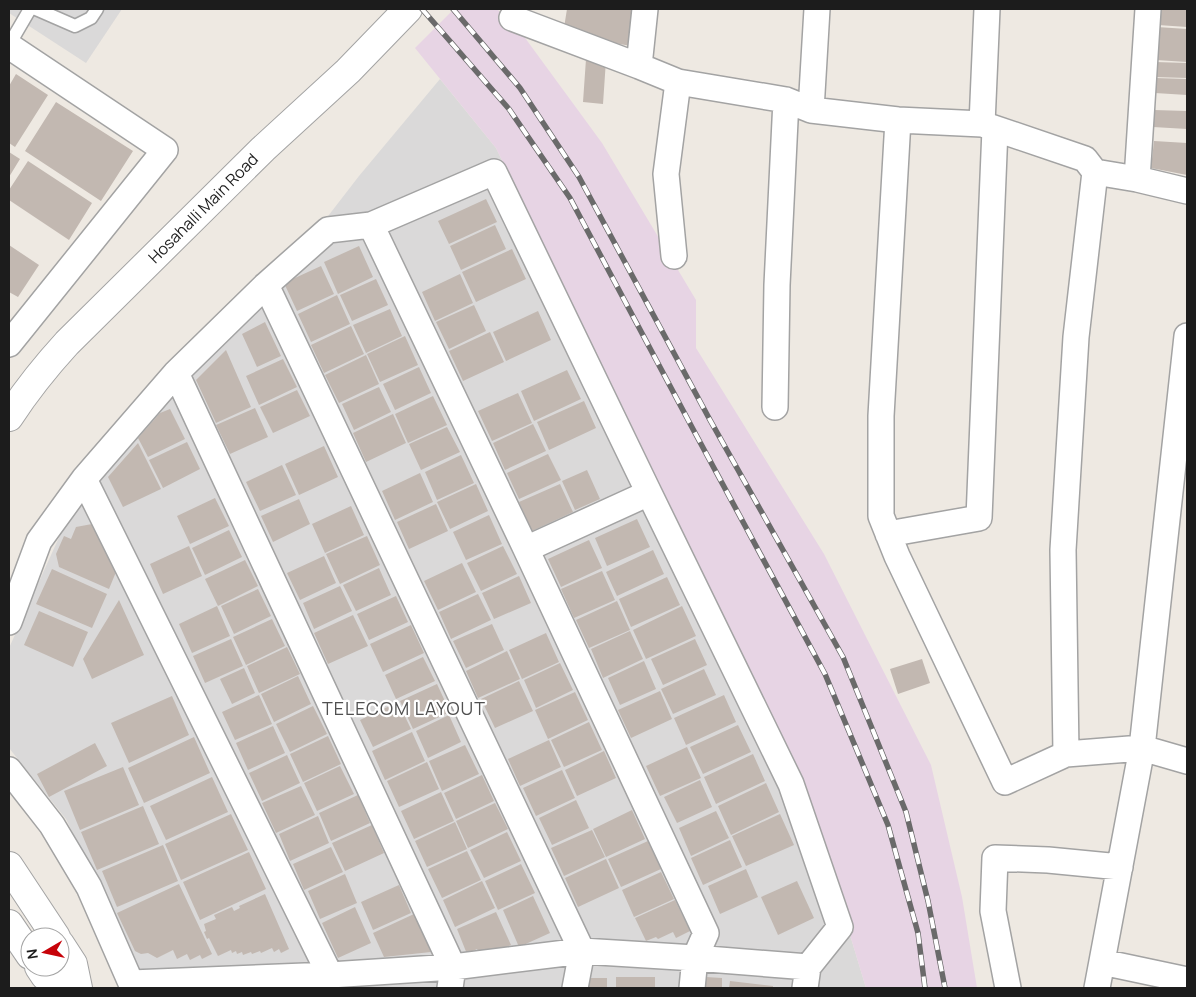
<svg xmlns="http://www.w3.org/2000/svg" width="1196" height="997" viewBox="0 0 1196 997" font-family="Manrope,sans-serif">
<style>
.residential{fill:#dad9d9}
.industrial{fill:#e7d4e4}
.building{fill:#c2b8b1}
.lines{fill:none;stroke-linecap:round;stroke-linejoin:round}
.service-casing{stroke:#a3a3a3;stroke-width:15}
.minor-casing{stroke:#a3a3a3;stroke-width:28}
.tertiary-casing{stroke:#a3a3a3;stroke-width:30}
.service{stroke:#fff;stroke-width:12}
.minor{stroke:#fff;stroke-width:25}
.tertiary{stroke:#fff;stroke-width:28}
.rail-casing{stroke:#6a6a6a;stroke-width:5.5}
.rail{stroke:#fff;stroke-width:4;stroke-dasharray:11;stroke-linecap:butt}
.labels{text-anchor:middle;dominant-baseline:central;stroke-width:4.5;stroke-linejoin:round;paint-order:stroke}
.street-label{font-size:16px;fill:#1c1c1c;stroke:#fff}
.neighbourhood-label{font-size:18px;letter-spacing:1px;fill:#4f4f4f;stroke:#fff}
</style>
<rect width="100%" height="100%" fill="#eee9e2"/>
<path class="residential" d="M9 9H122L86 63 9 13Z
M440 79 496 148 803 779 866 988H148L66 819 9 748V648L70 513 168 397 281 277 359 176Z"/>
<path class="industrial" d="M454 9H497L520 31 602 143 696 300V348L824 554 931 765 962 897 977 988H866L803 779 496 148 415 48Z"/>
<path class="building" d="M567 9H637L631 46 563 34Z
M1158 9H1187V27L1158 25Z
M1157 27 1187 29V62L1156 60Z
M586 59 606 60 603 104 583 102Z
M1155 62 1187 63V78L1154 77Z
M16 74 48 95 15 147 9 143V86Z
M1155 78 1187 79V95L1155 93Z
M56 102 133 151 101 201 25 151Z
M1154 110 1187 111V129L1153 127Z
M1154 141 1187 143V175L1151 168Z
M9 152 20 159 9 177Z
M28 161 92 203 69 240 9 200V190Z
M486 199 497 222 449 244 438 221Z
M495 225 506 249 461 270 450 246Z
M9 245 39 265 18 297 9 292Z
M359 246 373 277 338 294 324 262Z
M512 249 526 279 476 302 462 272Z
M321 266 334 294 297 311 284 283Z
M460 274 473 303 435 321 422 292Z
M376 279 388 305 352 321 340 295Z
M337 295 350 324 311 342 298 314Z
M474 305 486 331 449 349 436 322Z
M390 309 402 336 366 353 353 325Z
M538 311 551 340 506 361 493 332Z
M265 322 281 356 257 367 242 334Z
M351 326 364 354 324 373 311 345Z
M490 332 504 362 463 381 449 351Z
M405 336 418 365 380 382 367 354Z
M226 350 251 407 216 423 196 380Z
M366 355 379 384 339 403 325 375Z
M283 359 297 387 259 405 246 376Z
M419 367 431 393 395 410 383 384Z
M567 370 581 399 534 421 521 391Z
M379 387 391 412 354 430 342 404Z
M297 390 310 416 273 433 260 407Z
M518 393 532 423 492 441 478 411Z
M433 396 447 425 408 443 395 414Z
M584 401 596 428 549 450 537 422Z
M255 408 268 437 230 454 216 425Z
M170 409 185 439 148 457 138 438 160 413Z
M393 414 406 443 366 462 353 433Z
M533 424 546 451 505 470 493 443Z
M447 427 460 452 421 470 409 444Z
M187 442 200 469 163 488 149 460Z
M138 443 161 489 123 507 108 477Z
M324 446 338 477 299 495 285 464Z
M548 454 561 480 519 499 507 473Z
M461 455 474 483 437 500 425 472Z
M282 465 296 495 260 511 246 482Z
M587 470 600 499 575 510 562 481Z
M420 473 433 502 395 520 382 491Z
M476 484 488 511 450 529 437 502Z
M560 484 573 512 532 531 519 502Z
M215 498 229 526 190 544 177 516Z
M299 499 310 524 273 542 261 516Z
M436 504 448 531 409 549 397 522Z
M351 506 364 535 325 553 312 524Z
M489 515 502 544 466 560 453 532Z
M637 519 650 547 607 566 595 538Z
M92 524 116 572 109 589 59 567 56 554 64 536 71 539 76 527Z
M229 530 242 557 205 575 192 548Z
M367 536 380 565 340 584 326 554Z
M589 540 602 568 561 587 548 559Z
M189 546 202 576 163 594 150 564Z
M503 546 517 574 481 591 467 563Z
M653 550 664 574 617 596 606 572Z
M324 556 336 583 300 600 287 573Z
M245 560 258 586 218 606 205 579Z
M462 563 476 592 438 610 424 581Z
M379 568 391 595 356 611 343 585Z
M52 569 107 594 92 628 36 604Z
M602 571 615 600 574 618 561 589Z
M519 576 531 603 494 619 482 593Z
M667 577 680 605 631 627 619 599Z
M340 586 352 611 314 629 303 603Z
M258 589 271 616 234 634 221 606Z
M478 594 491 620 451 639 439 612Z
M396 596 408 622 369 640 357 614Z
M119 600 144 655 92 679 83 659Z
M617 601 630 630 589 648 576 620Z
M217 606 230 636 192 653 179 624Z
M682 606 696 636 646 659 633 630Z
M39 611 88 632 73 667 24 645Z
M353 615 368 646 328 664 314 633Z
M272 619 285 646 246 665 233 637Z
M492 624 504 650 466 668 453 641Z
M411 625 424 653 383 672 370 644Z
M630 631 643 659 603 678 591 649Z
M546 633 559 662 522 679 509 650Z
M231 639 243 666 205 683 193 656Z
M695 639 707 665 663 685 651 659Z
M287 647 300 674 259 693 247 666Z
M507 651 520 679 478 698 466 671Z
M423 657 435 681 396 699 385 675Z
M922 659 930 683 898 694 890 669Z
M644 661 656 689 620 705 608 678Z
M560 663 573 690 536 708 524 680Z
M244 668 255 693 232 704 220 679Z
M704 669 716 695 673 714 661 689Z
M298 676 311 704 274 722 261 694Z
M519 681 533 711 495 728 481 699Z
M437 684 450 712 413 729 400 701Z
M660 691 672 719 631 738 618 710Z
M575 692 588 720 548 739 535 710Z
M259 695 272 724 235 740 222 712Z
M724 695 736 722 686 745 674 718Z
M172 696 189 735 129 763 111 723Z
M398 702 411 729 373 747 360 720Z
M313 706 327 734 290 752 276 724Z
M449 715 461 742 428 758 416 731Z
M589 722 602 750 564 767 551 740Z
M738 725 751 752 703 774 690 747Z
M273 726 285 753 248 770 236 743Z
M412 732 425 761 385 780 372 751Z
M328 736 341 764 303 782 290 754Z
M194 737 210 773 144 803 128 768Z
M549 740 561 767 520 786 508 759Z
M95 743 107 766 49 797 37 774Z
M465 745 479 774 442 791 429 761Z
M687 747 701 778 660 796 646 766Z
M604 751 616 778 577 796 565 770Z
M753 754 765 781 716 804 704 777Z
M287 755 300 783 262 801 249 773Z
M427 762 439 789 399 807 387 781Z
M340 766 354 794 317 811 304 783Z
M123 767 139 805 80 830 64 791Z
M562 770 575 798 536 816 523 788Z
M482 775 494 801 456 819 444 793Z
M212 777 228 812 166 840 150 806Z
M700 780 712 807 677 823 664 797Z
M766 783 779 812 731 835 718 806Z
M301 786 315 815 276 833 262 803Z
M441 792 454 821 414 839 401 811Z
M358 795 370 823 331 841 319 813Z
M576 800 589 828 552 845 539 818Z
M495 803 508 829 468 848 456 821Z
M143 806 159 844 97 870 81 832Z
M632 810 645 839 606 857 593 829Z
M716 811 729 838 691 856 679 828Z
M231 814 248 850 181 880 165 844Z
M780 814 794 845 746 866 732 836Z
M318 816 329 843 290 861 279 834Z
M455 822 467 849 427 867 415 841Z
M372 825 384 853 345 871 332 843Z
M592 830 605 857 564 876 551 848Z
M507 832 521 861 484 878 470 850Z
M730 840 742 867 703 885 691 858Z
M648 841 661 869 621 887 608 859Z
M163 845 178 881 117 907 102 871Z
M331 847 343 872 304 890 293 864Z
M467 851 481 880 442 898 428 869Z
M249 852 266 889 200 920 183 882Z
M606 859 619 888 578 907 565 878Z
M521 864 535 893 498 910 485 881Z
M746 869 758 897 720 914 708 886Z
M661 872 674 899 634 917 622 890Z
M345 874 357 903 320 919 308 891Z
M482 881 495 908 455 927 443 900Z
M797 881 814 918 778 935 761 897Z
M179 884 212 954 202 959 200 955 190 960 187 954 177 959 173 950 157 958 148 953 141 954 135 951 117 913Z
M399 885 411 913 373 930 361 902Z
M265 894 289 949 281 953 279 949 274 952 272 948 261 953 260 951 252 954 251 952 243 955 242 952 237 954 236 951 232 953 231 950 218 956 209 938 207 939 204 932 206 931 204 924 216 919 214 915 232 907 234 911 240 908 239 906Z
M533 896 550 933 519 947 503 910Z
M675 900 690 931 676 938 673 932 658 939 656 937 646 941 635 918Z
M355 907 371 943 338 958 322 923Z
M496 912 511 945 491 954 489 950 480 954 477 949 467 954 457 929Z
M414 914 431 952 384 957 373 933Z
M690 976 722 978V988H690Z
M616 977H655V988H616Z
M563 978H607V988H563Z
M730 981 773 986V988H729Z"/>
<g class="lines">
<defs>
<path id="service" d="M36 9 75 26 91 18 97 9
M9 45 30 9"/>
<path id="minor" d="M512 18 639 66 678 82 786 100 811 110 898 120 982 124 1085 159 1095 172 1137 179 1187 191
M9 46 165 150 9 344
M639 66 645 9
M811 110 817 9
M898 120 881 416V516L897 556 1005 782 1066 754 1142 748 1187 761
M982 124 987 9
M1137 179 1148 9
M371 225 526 549 706 933 695 958 692 988
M674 256 666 174 678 82
M266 285 582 951 575 988
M176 373 453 967 450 988
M775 407 777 285 786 100
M84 479 330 975
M888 534 979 518 995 129
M526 549 649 493
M9 622 39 541 84 479 176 373 266 285 328 230 371 225 494 172 649 493 791 784 840 927 808 967 805 988
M1066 754 1063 550 1076 337 1095 172
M9 770 52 825 89 887 131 983 330 975 453 967 582 951 695 958 808 967
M1102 962 1187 980
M1008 988 993 911 995 858 1048 860 1120 867
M1097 988 1142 748 1187 336"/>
<path id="tertiary" d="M9 417C26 391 46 366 67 343L263 149 348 71 408 9
M9 866 56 937
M9 924 30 955
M60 944 73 964 78 988
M39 967 45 976 64 988"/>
</defs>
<use href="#service" class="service-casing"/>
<use href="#minor" class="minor-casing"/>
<use href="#tertiary" class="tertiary-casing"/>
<use href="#service" class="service"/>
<use href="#minor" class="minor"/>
<use href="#tertiary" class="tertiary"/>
<defs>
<path id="rail" d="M422 9 509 109 570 198 694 431 825 674 888 825 918 933 925 988
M453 9 520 88 579 177 710 420 843 657 906 812 928 901 945 988"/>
</defs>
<use href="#rail" class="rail-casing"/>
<use href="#rail" class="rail"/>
</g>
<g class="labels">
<g class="street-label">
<text transform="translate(203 208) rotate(-45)">Hosahalli Main Road</text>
</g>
<g class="neighbourhood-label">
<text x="404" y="708">TELECOM LAYOUT</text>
</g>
</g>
<rect width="1196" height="997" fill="none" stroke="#1c1c1c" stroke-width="20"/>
<g transform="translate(45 952) rotate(261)"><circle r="24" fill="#ffffff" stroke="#a4a4a4"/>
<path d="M0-4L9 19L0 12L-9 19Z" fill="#c70209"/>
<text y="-8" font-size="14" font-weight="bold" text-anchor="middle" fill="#1c1c1c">N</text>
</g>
</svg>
